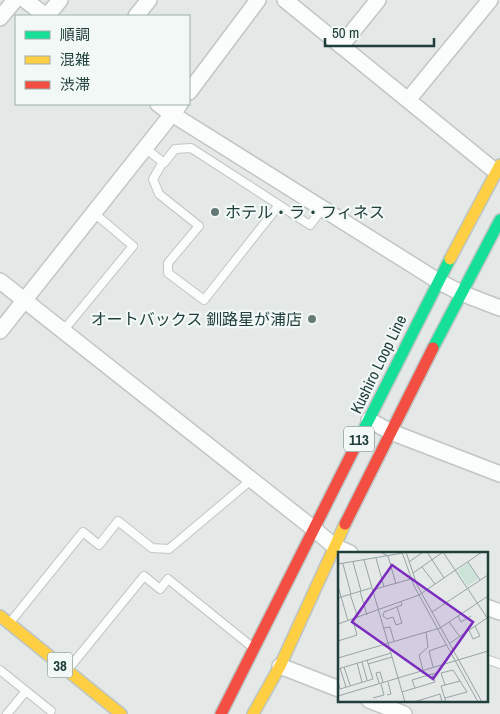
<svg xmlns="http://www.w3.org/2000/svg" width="500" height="714" viewBox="0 0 500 714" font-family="'Archivo Narrow','Noto Sans JP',sans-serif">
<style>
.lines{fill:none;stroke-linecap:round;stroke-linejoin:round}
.lane-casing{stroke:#c1c6c5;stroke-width:10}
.street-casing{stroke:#c1c6c5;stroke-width:18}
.fast-casing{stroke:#bcc5c4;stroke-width:14}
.slow-casing{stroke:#bcc5c4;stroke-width:14}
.jam-casing{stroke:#bcc5c4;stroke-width:14}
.lane{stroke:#fbfcfc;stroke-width:8}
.street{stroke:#fbfcfc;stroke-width:15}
.fast{stroke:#16e098;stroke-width:11}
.slow{stroke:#ffcf43;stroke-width:11}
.jam{stroke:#f24e42;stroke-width:11}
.poi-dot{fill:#657a77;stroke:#f1f8f6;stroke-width:2}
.labels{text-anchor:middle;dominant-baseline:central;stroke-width:4.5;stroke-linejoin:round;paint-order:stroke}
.shield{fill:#f1f8f6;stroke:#5f7672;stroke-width:1}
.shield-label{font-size:15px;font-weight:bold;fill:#203e3a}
.poi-label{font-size:16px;fill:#203e3a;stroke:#f1f8f6;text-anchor:start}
.street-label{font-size:16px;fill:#203e3a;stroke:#f1f8f6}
.inset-road{fill:none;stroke:#96a5a2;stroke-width:1}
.view{fill:#7b2cbf;fill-opacity:0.15;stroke:#7b2cbf;stroke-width:2.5}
.inset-edge{fill:none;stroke:#203e3a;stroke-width:2.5}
</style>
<rect width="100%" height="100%" fill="#e4e9e8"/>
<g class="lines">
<defs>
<path id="lane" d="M145 148 164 163 175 149 191 148 310 225 322 209
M163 162 153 179 159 194 199 226 168 263V273L204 300 279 205
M63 331 133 246 94 213
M12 620 83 532 99 545 118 521 152 548 169 549 251 480
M486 659 500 664
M70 667 144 576 160 589 168 579 251 646
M0 670 26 691
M7 714 26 691 51 711"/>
<path id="street" d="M25 0 46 16
M285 0 495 171
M47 16 60 0
M136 16 149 0
M0 18 15 0
M341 46 378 0
M189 92 258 0
M408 100 490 0
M158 104 172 114 438 281 461 293 500 308
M0 281 314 529 334 546 350 553
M0 331 180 104
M369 420 391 432 500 474
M486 607 500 612
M280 666 339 689
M369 700 404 714"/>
<path id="fast" d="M433 348 500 220
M360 437 450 259"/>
<path id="slow" d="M450 259 500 165
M0 616 121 714
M253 714 280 666 345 524"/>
<path id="jam" d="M345 524 433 348
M221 714 360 437"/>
</defs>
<use href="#lane" class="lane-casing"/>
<use href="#street" class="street-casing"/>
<use href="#fast" class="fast-casing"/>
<use href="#slow" class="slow-casing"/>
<use href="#jam" class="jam-casing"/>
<use href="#lane" class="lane"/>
<use href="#street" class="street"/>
<use href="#fast" class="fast"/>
<use href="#slow" class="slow"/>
<use href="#jam" class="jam"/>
</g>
<g class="poi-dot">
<circle cx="215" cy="212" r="5"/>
<circle cx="312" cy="319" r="5"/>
</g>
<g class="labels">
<g class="shield">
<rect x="344" y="426.5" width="30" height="25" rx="4"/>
<rect x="47.5" y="652.5" width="25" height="25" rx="4"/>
</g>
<g class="shield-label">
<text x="359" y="439">113</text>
<text x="60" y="665">38</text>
</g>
<g class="poi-label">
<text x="225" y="212">ホテル・ラ・フィネス</text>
<text x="302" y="319" text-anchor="end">オートバックス 釧路星が浦店</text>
</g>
<g class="street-label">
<text transform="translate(378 364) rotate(-64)">Kushiro Loop Line</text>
</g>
</g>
<g transform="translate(338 552)">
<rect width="150" height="150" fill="#e4e9e8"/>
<path d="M130 11 140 27 130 34 119 19Z" fill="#cce3d7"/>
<path class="inset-road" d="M42 0 50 4 58 32M64 0 76 34 140 150M68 0 79 33 144 150M89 0 106 26M105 0 150 67M38 6 46 35M26 8 67 150M15 10 23 39M71 10 85 0M130 10 142 28M0 12 65 1M5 12 13 42M84 15 97 32M75 21 105 0M0 34 10 69M34 38 73 27M22 39 29 63M12 42 20 66M0 46 33 36M94 60 150 23M45 64 49 67 55 65 58 73 64 71 59 55M45 64 46 60 64 53 63 50M120 64 123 70 133 64M111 70 122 85M0 72 81 43 144 0M46 76 52 75 56 89M131 78 135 87 142 84 137 74M0 89 19 83 15 68M112 91 149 66M0 106 102 76 150 44M29 108 35 127M24 110 29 128M19 111 24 130M30 112 54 105M6 115 12 133M95 115 91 99 108 93M2 116 8 135M0 117 53 101M85 118 81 103 90 95 88 80M0 129 2 137 35 127M41 131 38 121 42 120 45 130M107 133 103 121 115 118 129 140 107 146M77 136 74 128 94 122M64 140 97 130 94 122 99 121M49 143 53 142 50 130M0 144 150 99M35 146 46 143 43 132M76 150 102 142 104 150M108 150 103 134 122 129"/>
<path class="view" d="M54 13 135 70 95 127 14 70Z"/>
<rect width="150" height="150" class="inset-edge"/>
</g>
<rect x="15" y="15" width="175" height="90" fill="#f1f8f6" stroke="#9daeab"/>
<rect x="25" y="31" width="25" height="8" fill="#16e098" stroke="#9daeab"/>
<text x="60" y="40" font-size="15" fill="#203e3a">順調</text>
<rect x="25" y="56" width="25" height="8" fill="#ffcf43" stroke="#9daeab"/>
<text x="60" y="65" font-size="15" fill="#203e3a">混雑</text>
<rect x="25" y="81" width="25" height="8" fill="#f24e42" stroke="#9daeab"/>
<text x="60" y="90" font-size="15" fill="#203e3a">渋滞</text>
<path d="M325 38v8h109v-8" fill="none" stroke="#203e3a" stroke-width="2.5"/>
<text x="332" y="38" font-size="15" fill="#203e3a" stroke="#f1f8f6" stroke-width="4" paint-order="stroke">50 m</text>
</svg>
